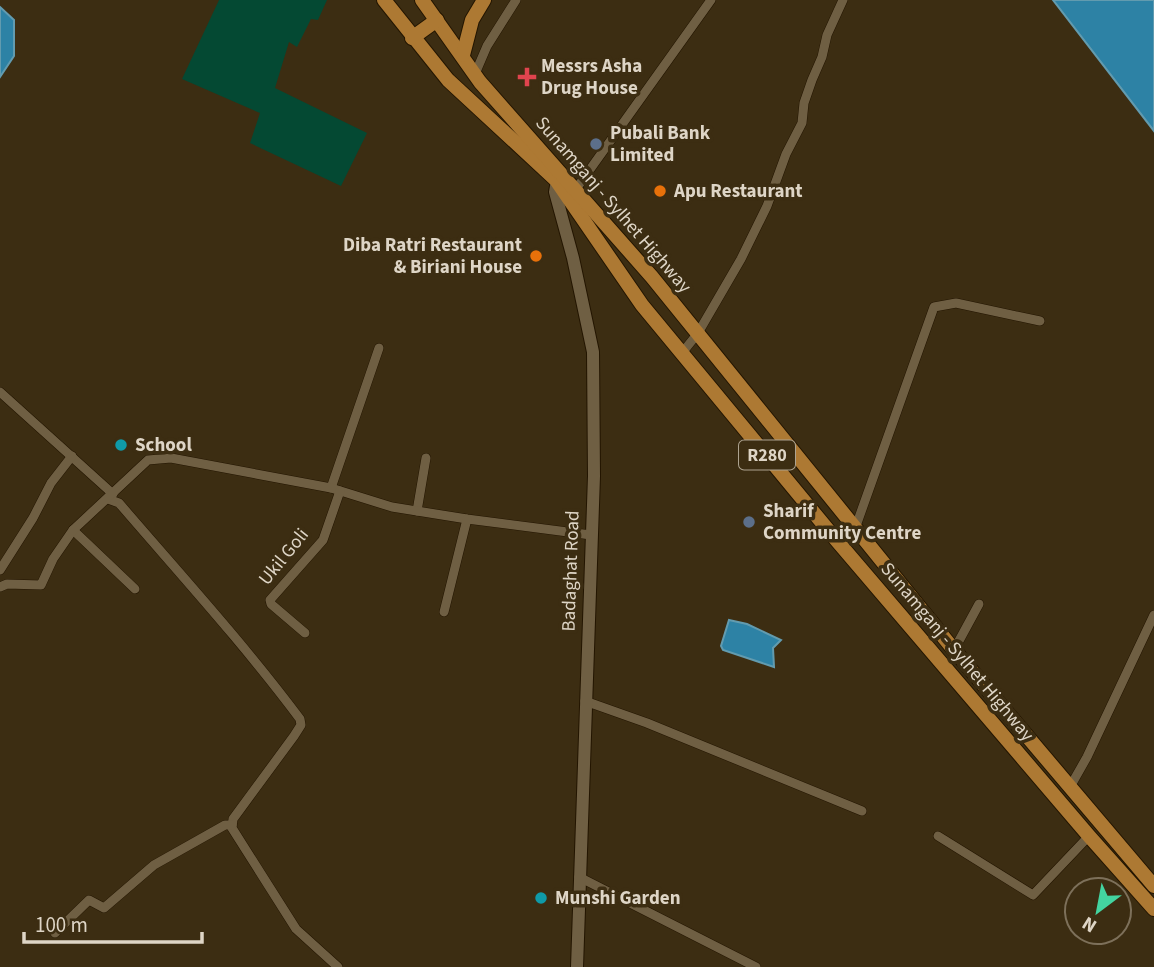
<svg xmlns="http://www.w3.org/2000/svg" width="1154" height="967" font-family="'Source Sans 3',sans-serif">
  <rect width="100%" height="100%" fill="#3c2d12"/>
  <path fill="#044933" d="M219 0H327L318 20 311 19 297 47 289 42 275 88 367 133 341 186 250 143 260 113 182 79Z"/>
  <g fill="#2d82a5" stroke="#629baf" stroke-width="2">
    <path d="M1053 0H1154V131Z"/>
    <path d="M0 7 14 20V56L0 77Z"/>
    <path d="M729 620 747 624 781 640 773 648 774 667 723 650 721 646Z"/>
  </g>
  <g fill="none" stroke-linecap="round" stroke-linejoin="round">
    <g stroke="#231500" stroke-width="10">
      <g id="minor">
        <path d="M475 74 487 46 516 0"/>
        <path d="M576 189 711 0"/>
        <path d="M682 353 698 333 741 259 767 206 786 154 802 123 804 103 812 80 822 57 827 35 843 0"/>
        <path d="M0 392 113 494"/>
        <path d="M331 488 379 348"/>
        <path d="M108 499 119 503C180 574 244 644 300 719L301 725 294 736 233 819 232 828 296 929 338 967"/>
        <path d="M417 511 426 458"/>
        <path d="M856 526 934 307 956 303 1040 321"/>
        <path d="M73 530 135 589"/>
        <path d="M0 570 33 518 51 483 72 456"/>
        <path d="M0 587 7 584 41 585 53 559 73 530 148 460 171 458 331 488 392 507 467 519 591 535"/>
        <path d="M444 612 467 519"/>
        <path d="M305 633 271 604 270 600 323 540 340 491"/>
        <path d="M954 650 979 604"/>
        <path d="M585 701 647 723 862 811"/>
        <path d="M1070 787 1087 757 1154 615"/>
        <path d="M938 836 1033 895 1089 836"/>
        <path d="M579 877 756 967"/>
        <path d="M55 933 89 900 104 908 154 865 225 825H232"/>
      </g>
    </g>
    <g stroke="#231500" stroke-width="14">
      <path id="secondary" d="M558 175 555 192 573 258 593 352 594 476 577 967"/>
    </g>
    <g stroke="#231500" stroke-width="16">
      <g id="primary">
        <path d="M384 0 448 80 556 180 642 305 838 542 1089 836 1154 909"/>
        <path d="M422 0 480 82 652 277 954 650 1154 886"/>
        <path d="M412 38 437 20"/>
        <path d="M463 55 472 20 484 0"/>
      </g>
    </g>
    <use href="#minor" stroke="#6f5f43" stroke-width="9"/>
    <use href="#secondary" stroke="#6f5f43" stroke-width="12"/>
    <use href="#primary" stroke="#ad7933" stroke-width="14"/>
  </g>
  <path fill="#e0444e" stroke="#3c2d12" stroke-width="2.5" d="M523.5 66.5h7v7h7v7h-7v7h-7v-7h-7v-7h7z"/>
  <g fill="#5c6f8a" stroke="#3c2d12" stroke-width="2.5">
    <circle cx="596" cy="144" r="7"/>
    <circle cx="749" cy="522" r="7"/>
  </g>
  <g fill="#e8710a" stroke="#3c2d12" stroke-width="2.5">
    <circle cx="660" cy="191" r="7"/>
    <circle cx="536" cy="256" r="7"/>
  </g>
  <g fill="#0f9aa8" stroke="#3c2d12" stroke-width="2.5">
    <circle cx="121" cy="445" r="7"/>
    <circle cx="541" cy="898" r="7"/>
  </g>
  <g text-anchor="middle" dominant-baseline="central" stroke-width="7" stroke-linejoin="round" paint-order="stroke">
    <rect fill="#3c2d12" stroke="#ada390" stroke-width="2" x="739" y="440.5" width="56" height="29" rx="5"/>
    <g font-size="18" font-weight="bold" fill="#ded5c6">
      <text x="767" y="455">R280</text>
    </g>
    <g font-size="19" font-weight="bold" fill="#ded5c6" stroke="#3c2d12" text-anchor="start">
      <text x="541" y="66">Messrs Asha<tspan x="541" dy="22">Drug House</tspan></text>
      <text x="610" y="133">Pubali Bank<tspan x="610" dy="22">Limited</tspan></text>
      <text x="674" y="191">Apu Restaurant</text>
      <text x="522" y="245" text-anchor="end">Diba Ratri Restaurant<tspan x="522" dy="22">&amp; Biriani House</tspan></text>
      <text x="135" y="445">School</text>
      <text x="763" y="511">Sharif<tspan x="763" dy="22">Community Centre</tspan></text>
      <text x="555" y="898">Munshi Garden</text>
    </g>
    <g font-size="19" fill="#ded5c6" stroke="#3c2d12">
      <text transform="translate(613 205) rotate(49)">Sunamganj - Sylhet Highway</text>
      <text transform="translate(284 557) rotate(-51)">Ukil Goli</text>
      <text transform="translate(571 571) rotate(-88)">Badaghat Road</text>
      <text transform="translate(957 652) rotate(50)">Sunamganj - Sylhet Highway</text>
    </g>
  </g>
  <g transform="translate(1098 911) rotate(212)"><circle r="33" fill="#3c2d12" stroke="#7d705a" stroke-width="2"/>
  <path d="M0-5L12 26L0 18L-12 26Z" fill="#43d4a0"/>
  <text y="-10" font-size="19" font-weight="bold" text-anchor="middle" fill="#ded5c6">N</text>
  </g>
  <path d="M24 932v10h178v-10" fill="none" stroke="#ded5c6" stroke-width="3.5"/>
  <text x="35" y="932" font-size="21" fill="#ded5c6" stroke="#3c2d12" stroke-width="5" paint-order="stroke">100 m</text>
</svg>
